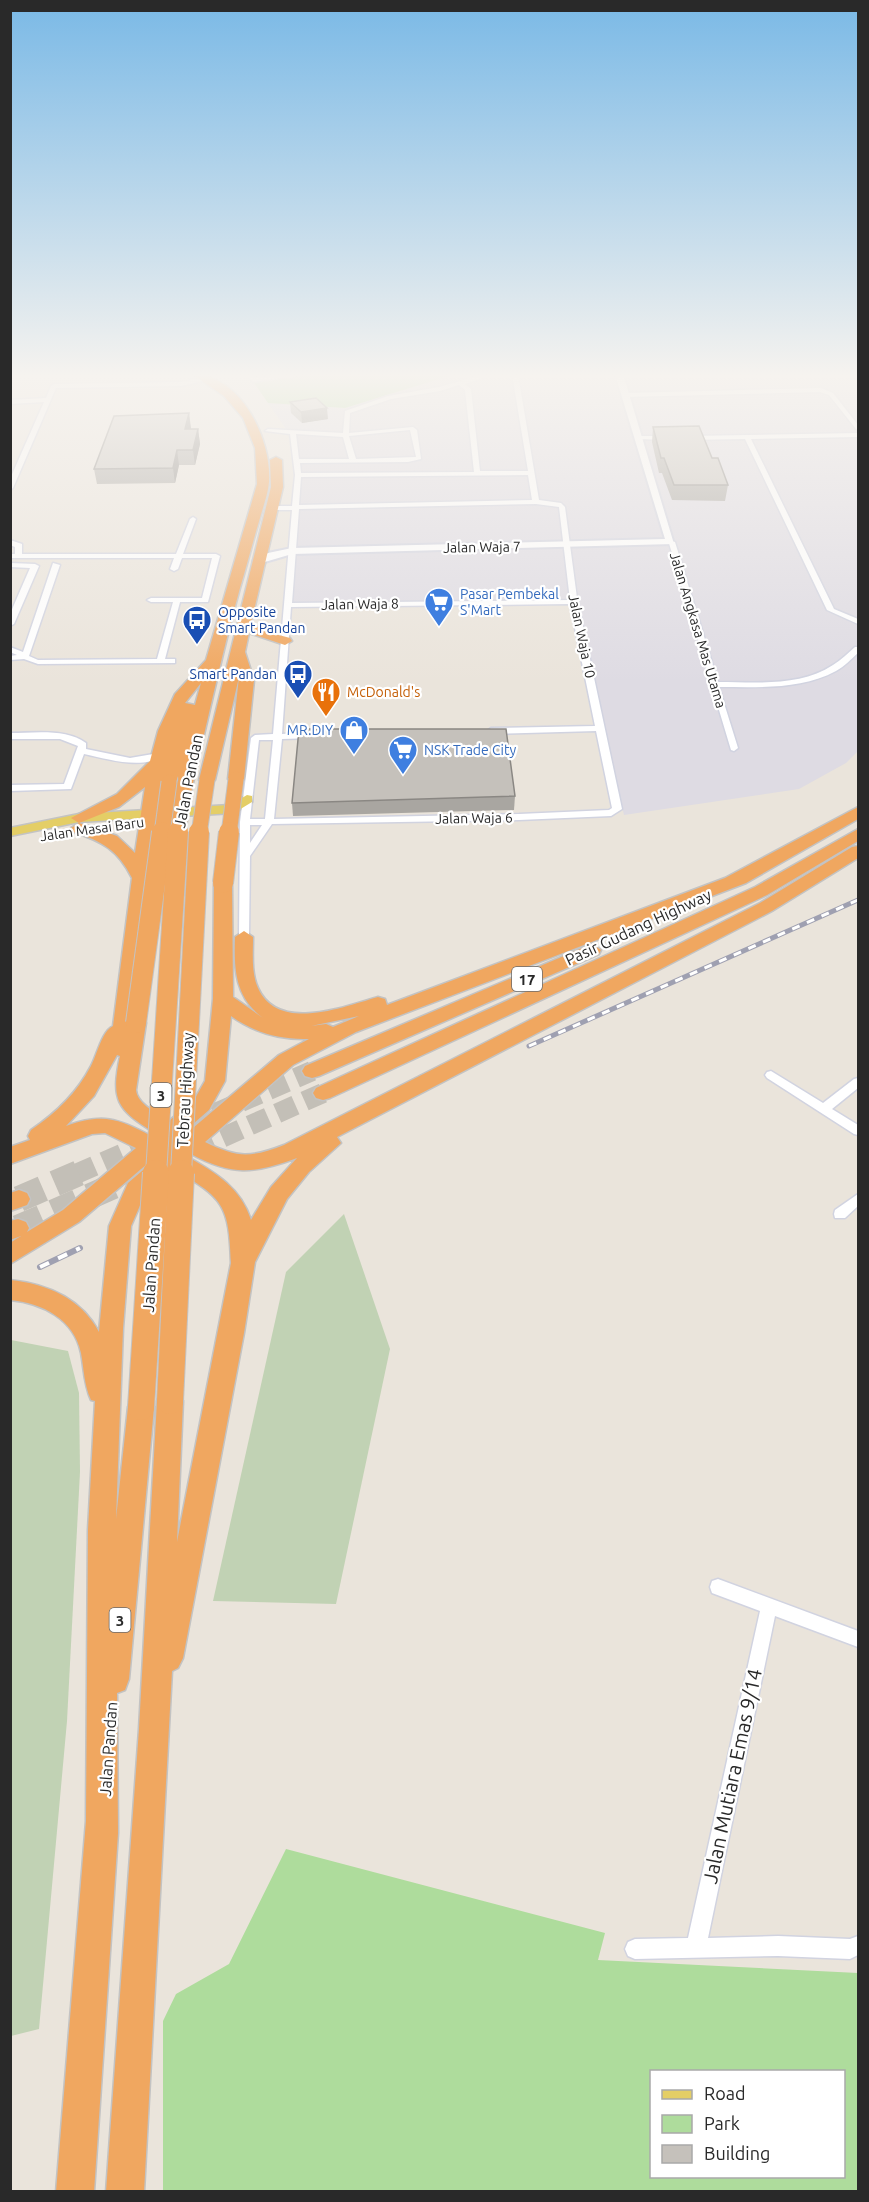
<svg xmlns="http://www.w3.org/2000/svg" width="869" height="2202" font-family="Ubuntu,sans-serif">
  <rect width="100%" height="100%" fill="#eae4db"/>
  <path fill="#dedbe3" d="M455 374H858V751L846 763 799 789 624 815 576 602 292 607 295 466 290 435 268 403 345 408Z"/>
  <g fill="#aedc9c" fill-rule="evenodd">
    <path d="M248 374H455L345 408 268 403Z"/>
    <path d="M286 1849 605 1933 598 1960 858 1973V2191H163V2021L176 1994 229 1964ZM652 2072H844V2176H652Z"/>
  </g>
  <g fill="#c1d2b4">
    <path d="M344 1214 390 1349 336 1604 213 1601 286 1272Z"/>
    <path d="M11 1340 68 1351 79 1393 80 1472 67 1721 39 2029 11 2036Z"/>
  </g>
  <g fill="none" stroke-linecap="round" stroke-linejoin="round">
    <g stroke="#c3bfb7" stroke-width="20" stroke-dasharray="20 10" stroke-linecap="butt">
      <path d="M76 1174 312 1071"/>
      <path d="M140 1174 323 1093"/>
    </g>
    <g stroke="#c3bfb7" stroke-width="26" stroke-dasharray="26 13" stroke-linecap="butt">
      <path d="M19 1199 79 1173"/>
      <path d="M18 1228 143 1173"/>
    </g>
    <g stroke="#d1d3e0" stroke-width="3">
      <g id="street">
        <path d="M243 374H250L254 378 305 374 253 382Z"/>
        <path d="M485 374H495L465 384 471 389 480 471H528L512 374H518L539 500 561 503 565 507 577 598 622 809 611 816 519 820 272 824 250 856 249 937 248 939H240L239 937 240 822 251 738 255 735 273 734 292 510H272L269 508 272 506H292L295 475 290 434 265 431 268 429 343 433 345 411 388 396 439 387ZM459 385 465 390 474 472 301 473 300 463 408 462 421 459 417 430 413 427 349 433 350 413 391 399 440 391ZM410 430 416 457 356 459 349 436ZM296 434 343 437 349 459H299ZM528 475 532 500 299 505 301 477ZM536 504 559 507 570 600 292 603 299 509ZM570 604 595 726 491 728 487 731 491 734 596 731 612 808 609 810 519 814 274 819 282 739 315 738 319 735 315 732 282 734 291 607ZM259 740H273L265 819H250ZM250 825H262L250 843Z"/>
        <path d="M206 377 208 380 181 386 56 388 13 488 10 490V479L44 402 10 404V400L46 398 51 386 54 384 181 382Z"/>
        <path d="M821 388 833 393 858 425V430L856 429 829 395 820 392 626 397 623 395 626 393Z"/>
        <path d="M858 433V437L751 439 834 609 858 619V624L827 610 745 439 689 440 686 438 689 436Z"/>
        <path d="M640 436H668L671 438 668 440 638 439Z"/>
        <path d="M193 517 196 519 183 554H216L220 556 208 602H180L165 659H175V663L38 664 24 659 10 660V656L17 655 10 652V647L23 652 53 563 60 565 29 656 38 660 157 659 173 602H151L147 600 151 598H202L212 558H182L178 569 174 571 170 569 174 558H10V554H15V547L10 545V540L22 544V554H176L190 519Z"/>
        <path d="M668 540 675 542 718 682C756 682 800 687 833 665 841 660 848 653 855 647H858V653C851 659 845 666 836 671 801 690 758 687 719 687L738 748 734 751 731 750Z"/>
        <path d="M10 563 35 564 39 566 14 624 10 626V614L30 568 10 567Z"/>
        <path d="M10 733C34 733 66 728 86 743V749L130 758 159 753 163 756C142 770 107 759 84 754L71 789 10 791V785L64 784 78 746 60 739H10Z"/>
        <path d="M771 1071 823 1103 854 1079 858 1078V1088L832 1109 858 1125V1135L854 1134 767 1078 765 1075 767 1072Z"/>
        <path d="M858 1194V1206L845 1218H835L834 1214 835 1210Z"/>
        <path d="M718 1579 858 1631V1647L775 1616 708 1938 778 1936 850 1939 858 1936V1955L850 1959 778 1956 635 1959 628 1956 625 1949 628 1942 635 1939 688 1938 760 1611 712 1593 710 1587 712 1581Z"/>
      </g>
    </g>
    <g stroke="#d1d3e0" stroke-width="4">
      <path id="secondary" d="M615 374H623L674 544 292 554 258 564 253 561 268 553 292 548 665 539Z"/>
    </g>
    <g stroke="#c3c3c3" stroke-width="3">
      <path id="primary" d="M247 795 252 796V802L234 813 79 822 10 836V828L79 814 230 805Z"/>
    </g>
    <g stroke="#c3c3c3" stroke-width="3">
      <g id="highway">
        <path d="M192 374C241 374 272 440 269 482 268 494 263 507 260 518 253 541 247 565 240 588 222 653 208 718 193 783L191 786H179L178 776 175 785 169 787 162 784 134 1017 143 1018 146 1023 136 1090C137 1104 158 1114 169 1121L194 1100 205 1081 213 999 214 883 217 879H229L232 883 233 997 263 1018C235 997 234 970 235 937L244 931 253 937C253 953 251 973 258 988 278 1033 343 1007 378 997L385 999 387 1005 725 878 858 807V819L746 883 356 1032 293 1065 205 1142C237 1158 251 1158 284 1145L760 903 852 847 858 846V858L772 911 337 1137 341 1143 309 1172 287 1199 255 1262 244 1333 183 1658 178 1668 172 1671 144 2192H106L139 1729 157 1401 161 1393 170 1390 179 1393 183 1401 177 1542 231 1263C229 1205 224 1198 173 1169L145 1194 131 1226 123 1328 116 1519 128 1407 132 1399 141 1396 150 1399 154 1407 129 1679 125 1690 117 1693 118 1833 94 2192H56L86 1821 88 1530 95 1401 91 1400C84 1385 84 1369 81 1353 74 1319 42 1303 10 1300V1280C47 1284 81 1298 99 1332L109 1226 128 1183 156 1159 154 1158 79 1222 10 1264V1243L21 1236 10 1240V1221L18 1219 26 1222 29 1228 27 1232 63 1210 136 1148 105 1133 92 1134 10 1164V1147L30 1140 28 1136 31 1130C56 1113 77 1093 91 1066 97 1055 102 1031 113 1026L132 878C118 850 102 841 73 832L71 828 79 823 71 818 117 794 150 761 158 731 175 694 206 660 257 484 255 448 243 418 224 396ZM201 683 195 705 185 703ZM145 787 135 853 117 836 79 823 119 807ZM231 1016C255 1033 280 1040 309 1039L279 1055 187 1133 185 1131 209 1110 225 1081ZM359 1016 333 1027 326 1024 311 1026ZM117 1055 120 1056C111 1100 116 1109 155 1133L151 1136C118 1118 102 1113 66 1126L94 1096ZM191 1154C232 1176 253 1174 297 1158L271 1187 251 1220C241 1188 216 1173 188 1157Z"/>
        <path d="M276 457 282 460 283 487 251 623 264 631 290 638 292 641 285 645 249 633 245 652 254 680 244 779 236 784 228 779 239 677 215 780 207 785 199 780 271 487 270 460Z"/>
        <path d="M858 829V841L767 895 330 1098 323 1100 316 1098 313 1093 316 1088 755 887Z"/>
        <path d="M592 944 601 950 599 954 319 1076 312 1078 305 1076 302 1071 305 1066Z"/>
        <path d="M19 1190 27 1193 30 1199 27 1205 10 1211V1193Z"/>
      </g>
    </g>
    <use href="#street" fill="#fff" fill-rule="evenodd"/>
    <use href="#secondary" fill="#fff" fill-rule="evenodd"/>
    <use href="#primary" fill="#e4ce66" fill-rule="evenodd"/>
    <use href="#highway" fill="#f0a760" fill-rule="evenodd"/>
    <g stroke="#9fa0b1" stroke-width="5">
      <path id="rail-far1" d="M529 1046 858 900"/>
    </g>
    <g stroke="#9fa0b1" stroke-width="6">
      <path id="rail" d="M40 1267 80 1248"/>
    </g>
    <use href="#rail-far1" stroke="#fff" stroke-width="3" stroke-dasharray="8" stroke-linecap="butt"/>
    <use href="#rail" stroke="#fff" stroke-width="4" stroke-dasharray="10" stroke-linecap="butt"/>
    <g stroke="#c3c3c3" stroke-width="17" stroke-linecap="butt">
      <g id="highway-bridge-far2">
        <path d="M162 834 169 782"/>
        <path d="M178 834 185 783"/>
        <path d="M199 834 207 780"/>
        <path d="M229 834 236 779"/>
      </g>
    </g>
    <g stroke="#c3c3c3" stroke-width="22" stroke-linecap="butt">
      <g id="highway-bridge-far1">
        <path d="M223 883 229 832"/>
        <path d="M136 1023 162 832"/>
        <path d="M156 1174 178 832"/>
        <path d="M181 1174 199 832"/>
      </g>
    </g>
    <g stroke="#c3c3c3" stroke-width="28" stroke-linecap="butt">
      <g id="highway-bridge">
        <path d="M170 1401 181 1173"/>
        <path d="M141 1407 156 1173"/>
      </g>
    </g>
    <use href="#highway-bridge-far2" stroke="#f0a760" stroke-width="15"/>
    <use href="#highway-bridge-far1" stroke="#f0a760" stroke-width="20"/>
    <use href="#highway-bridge" stroke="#f0a760" stroke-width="26"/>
  </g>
  <g fill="#a9a6a1">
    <path d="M290 402 328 419 302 423 291 413Z"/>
    <path d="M189 413 190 429H198L200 444 195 465H179L175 483 97 484 94 469Z"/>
    <path d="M653 427 712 458 728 485 725 501 672 500 662 473H659L652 442Z"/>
    <path d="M515 796 514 810 293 816 292 803Z"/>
  </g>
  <g fill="#8a8783">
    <path d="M327 408 328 419 302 423 301 412Z"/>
    <path d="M189 413 191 428 186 444 185 429Z"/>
    <path d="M198 429 200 444 195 465 193 450Z"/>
    <path d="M177 450 179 465 175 483 173 468Z"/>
  </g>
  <g fill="#c5c1bb" stroke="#8a8783" stroke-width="1.5">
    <path d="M316 398 327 408 301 412 290 402Z"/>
    <path d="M189 413 185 429H198L193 450H177L173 468 94 469 114 416Z"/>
    <path d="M699 426 712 458H718L728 485H674L664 458H661L653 427Z"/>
    <path d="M299 729H506L515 796 292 803Z"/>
  </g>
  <linearGradient id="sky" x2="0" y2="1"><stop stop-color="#7ab9e6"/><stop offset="0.55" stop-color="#f6f3ef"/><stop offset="1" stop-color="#f6f3ef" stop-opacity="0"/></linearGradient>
  <rect width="869" height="683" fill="url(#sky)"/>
  <defs>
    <g id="supermarket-pin" transform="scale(1.5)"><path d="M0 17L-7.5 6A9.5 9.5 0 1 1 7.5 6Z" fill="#3f7fe0" stroke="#fff"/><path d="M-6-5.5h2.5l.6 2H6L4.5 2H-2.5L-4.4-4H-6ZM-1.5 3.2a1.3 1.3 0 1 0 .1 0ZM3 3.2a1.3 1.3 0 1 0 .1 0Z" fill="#fff"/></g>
    <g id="bus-pin" transform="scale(1.5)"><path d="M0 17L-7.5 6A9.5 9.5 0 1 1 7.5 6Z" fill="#1a4fb4" stroke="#fff"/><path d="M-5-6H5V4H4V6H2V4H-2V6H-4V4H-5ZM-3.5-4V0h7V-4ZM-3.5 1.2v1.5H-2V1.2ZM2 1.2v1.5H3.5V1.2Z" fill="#fff"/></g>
    <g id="restaurant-pin" transform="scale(1.5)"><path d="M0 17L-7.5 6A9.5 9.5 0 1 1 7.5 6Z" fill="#e8710a" stroke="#fff"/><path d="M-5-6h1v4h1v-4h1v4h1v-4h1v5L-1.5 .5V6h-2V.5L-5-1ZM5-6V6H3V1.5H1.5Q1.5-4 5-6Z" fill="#fff"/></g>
    <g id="shop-pin" transform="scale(1.5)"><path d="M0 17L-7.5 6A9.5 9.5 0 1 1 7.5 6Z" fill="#3f7fe0" stroke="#fff"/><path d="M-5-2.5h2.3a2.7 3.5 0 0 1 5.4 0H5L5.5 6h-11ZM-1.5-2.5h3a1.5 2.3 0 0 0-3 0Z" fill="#fff"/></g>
  </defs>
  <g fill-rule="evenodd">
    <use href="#supermarket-pin" x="439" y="602"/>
    <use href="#bus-pin" x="197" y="620"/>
    <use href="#bus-pin" x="298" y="674"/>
    <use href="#restaurant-pin" x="326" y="692"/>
    <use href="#shop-pin" x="354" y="730"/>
    <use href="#supermarket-pin" x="403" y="750"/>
  </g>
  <g text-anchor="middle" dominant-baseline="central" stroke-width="4.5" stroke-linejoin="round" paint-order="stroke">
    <g font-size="14" fill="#292929" stroke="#fff">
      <text transform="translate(482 547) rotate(-1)">Jalan Waja 7</text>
      <text transform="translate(360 604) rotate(-1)">Jalan Waja 8</text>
      <text transform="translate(698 630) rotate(73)">Jalan Angkasa Mas Utama</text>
      <text transform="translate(582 636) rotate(78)">Jalan Waja 10</text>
      <text transform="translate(474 818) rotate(-1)">Jalan Waja 6</text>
      <text transform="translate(92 829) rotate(-8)">Jalan Masai Baru</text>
    </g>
    <g font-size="14" fill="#366cbe" stroke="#fff" text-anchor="start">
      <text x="460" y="594">Pasar Pembekal<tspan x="460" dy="16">S'Mart</tspan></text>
      <text x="333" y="730" text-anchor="end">MR.DIY</text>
      <text x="424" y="750">NSK Trade City</text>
    </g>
    <g font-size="14" fill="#164399" stroke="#fff" text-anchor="start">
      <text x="218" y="612">Opposite<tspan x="218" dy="16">Smart Pandan</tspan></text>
      <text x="277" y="674" text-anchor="end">Smart Pandan</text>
    </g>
    <g font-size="14" fill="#c56008" stroke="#fff" text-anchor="start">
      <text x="347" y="692">McDonald's</text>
    </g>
    <g fill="#fff" stroke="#696969" stroke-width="1.5">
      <rect x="512" y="967" width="30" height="24" rx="4.5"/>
      <rect x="150.5" y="1083" width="21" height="24" rx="4.5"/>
      <rect x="109.5" y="1608" width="21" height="24" rx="4.5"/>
    </g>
    <g font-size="15" font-weight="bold" fill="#292929">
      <text x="527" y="979">17</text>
      <text x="161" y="1095">3</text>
      <text x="120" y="1620">3</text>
    </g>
    <g font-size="16" fill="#292929" stroke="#fff">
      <text transform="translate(188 781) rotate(-79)">Jalan Pandan</text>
      <text transform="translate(638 927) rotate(-25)">Pasir Gudang Highway</text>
      <text transform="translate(185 1090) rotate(-87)">Tebrau Highway</text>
      <text transform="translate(151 1265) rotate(-86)">Jalan Pandan</text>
      <text transform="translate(108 1749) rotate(-86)">Jalan Pandan</text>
    </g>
    <g font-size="20" fill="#292929" stroke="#fff">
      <text transform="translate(732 1776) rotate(-78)">Jalan Mutiara Emas 9/14</text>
    </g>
  </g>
  <rect width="869" height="2202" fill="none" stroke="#292929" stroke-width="24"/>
  <rect x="650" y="2070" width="195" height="108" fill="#ffffff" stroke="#a9a9a9" stroke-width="1.5"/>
  <rect x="662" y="2090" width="30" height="9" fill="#e4ce66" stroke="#a9a9a9" stroke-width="1.5"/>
  <text x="704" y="2100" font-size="18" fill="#292929">Road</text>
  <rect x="662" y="2115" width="30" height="18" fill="#aedc9c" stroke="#a9a9a9" stroke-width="1.5"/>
  <text x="704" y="2130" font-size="18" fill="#292929">Park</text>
  <rect x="662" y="2145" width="30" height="18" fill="#c5c1bb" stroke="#a9a9a9" stroke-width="1.5"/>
  <text x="704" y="2160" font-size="18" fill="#292929">Building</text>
</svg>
